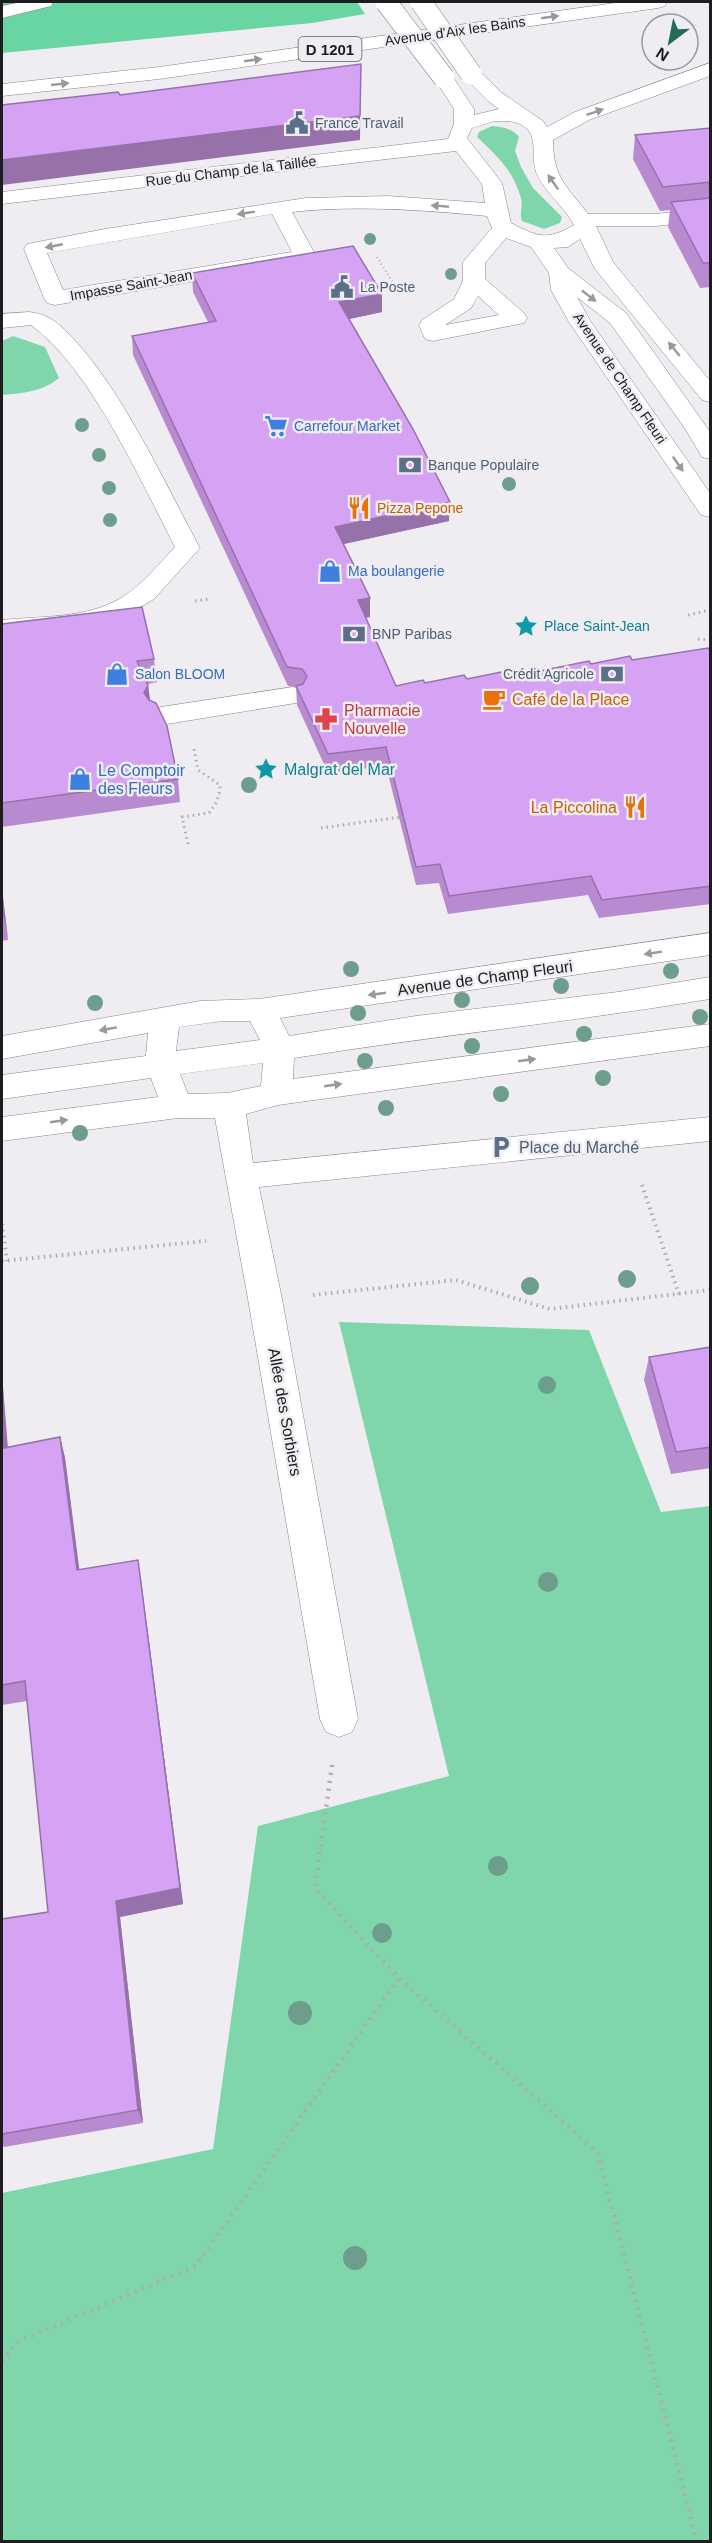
<svg xmlns="http://www.w3.org/2000/svg" width="712" height="2543" font-family="Arial,sans-serif">
  <rect width="100%" height="100%" fill="#efedf1"/>
  <g fill="#80d6ab">
    <path d="M492 126C502 127 512 128 519 137L515 151 521 167 533 188 562 217 560 223 544 229 522 221C519 213 523 206 521 198 513 170 497 156 477 137L479 132Z"/>
    <path d="M13 336 45 347 59 378C42 392 23 393 2 395V341Z"/>
    <path d="M339 1322 589 1330 661 1512 710 1506V2541H2V2193L213 2149 258 1826 449 1776Z"/>
  </g>
  <path fill="#69d5a2" d="M2 2H357L365 14 312 23 2 53Z"/>
  <g fill="none" stroke-linecap="round" stroke-linejoin="round">
    <g stroke="#868487" stroke-width="1">
      <g id="minor">
        <path d="M710 63V76L589 120 553 140C553 178 567 186 588 214H656L710 208V220L656 226H596L613 262 710 381V402L702 400 595 269 580 239 568 247 554 248 568 268 626 313 710 432V459L702 457 684 427 610 323 577 297 591 322 710 493V517L701 515 569 322 551 290 549 273 531 247 506 238 485 263V279L524 313 527 318 524 323 433 341 425 339 419 325 422 320 454 299 463 281V262L492 228 487 216C422 210 357 205 292 212L316 256 313 261 55 305 47 303 44 298 24 249 27 244 105 229 306 198 388 196 485 203 482 184 456 151 2 204V192L448 139 454 124V109L434 78 437 74H451L474 109V115L499 109 488 101 461 74 464 70H478L502 93 543 121 547 127 575 112ZM495 121C506 121 517 120 526 128 538 138 531 158 536 172 544 192 564 206 574 225 546 241 538 237 511 223L502 183 467 138 472 128ZM272 214 292 252 63 290 47 253ZM478 296 499 315 445 325 471 308Z"/>
        <path d="M29 312C43 313 55 320 65 330 120 384 163 480 200 548L154 599 123 617 83 628 2 636V620C40 616 86 619 121 598 142 585 158 565 175 547 140 480 91 369 31 325L2 328V314Z"/>
        <path d="M293 687 302 690 306 696 302 702 161 725 152 722 148 716 152 710 161 707Z"/>
        <path d="M710 933V955L280 1018 289 1036 416 1016 618 992 710 977V999C572 1022 432 1036 294 1058L293 1079 710 1024V1046L278 1105 246 1114 253 1163 710 1117V1141L259 1187 282 1299 358 1719 352 1732 339 1737 326 1732 320 1719 248 1299 215 1118H178L2 1141V1117L158 1097 151 1078 2 1099V1075L146 1056 148 1033 2 1059V1036L200 1001 259 999ZM223 1021H250L260 1040 176 1051 179 1027ZM263 1063 261 1086 227 1093 188 1094 180 1074Z"/>
      </g>
    </g>
    <g stroke="#868487" stroke-width="1">
      <g id="major">
        <path d="M22 2H53L51 6 2 18V6Z"/>
        <path d="M622 2H667L665 6 658 8 159 79 2 96V84L159 67Z"/>
      </g>
    </g>
    <path stroke="#adabaf" stroke-width="2" stroke-dasharray="1 3" stroke-linecap="butt" d="M377 257 400 294"/>
    <g stroke="#adabaf" stroke-width="3" stroke-dasharray="1.5 4" stroke-linecap="butt">
      <path d="M195 601 209 599"/>
      <path d="M688 615 710 610"/>
      <path d="M698 639 710 640"/>
      <path d="M321 828 401 817"/>
      <path d="M188 844 182 817 209 813C216 804 220 796 220 785L198 770 194 749"/>
    </g>
    <g stroke="#adabaf" stroke-width="4" stroke-dasharray="1.5 4.5" stroke-linecap="butt">
      <path d="M642 1185 679 1294"/>
      <path d="M2 1224 7 1261"/>
      <path d="M2 1261 206 1241"/>
      <path d="M313 1295 456 1280 550 1309 710 1290"/>
    </g>
    <g stroke="#adabaf" stroke-width="4.5" stroke-dasharray="2 6" stroke-linecap="butt">
      <path d="M332 1765 315 1888 399 1978 598 2153 697 2542"/>
      <path d="M2 2361 17 2342 196 2266 399 1978"/>
    </g>
    <use href="#minor" fill="#fff" fill-rule="evenodd"/>
    <use href="#major" fill="#fff" fill-rule="evenodd"/>
    <g stroke="#868487" stroke-width="22" stroke-linecap="butt">
      <g id="minor-bridge">
        <path d="M386 2 444 78"/>
        <path d="M421 2 471 74"/>
      </g>
    </g>
    <use href="#minor-bridge" stroke="#fff" stroke-width="21"/>
  </g>
  <g fill="#6c9d8d">
    <circle cx="370" cy="239" r="6"/>
    <circle cx="451" cy="274" r="6"/>
    <circle cx="82" cy="425" r="7"/>
    <circle cx="99" cy="455" r="7"/>
    <circle cx="509" cy="484" r="7"/>
    <circle cx="109" cy="488" r="7"/>
    <circle cx="110" cy="520" r="7"/>
    <circle cx="249" cy="785" r="8"/>
    <circle cx="351" cy="969" r="8"/>
    <circle cx="671" cy="971" r="8"/>
    <circle cx="561" cy="986" r="8"/>
    <circle cx="462" cy="1000" r="8"/>
    <circle cx="95" cy="1003" r="8"/>
    <circle cx="358" cy="1013" r="8"/>
    <circle cx="700" cy="1017" r="8"/>
    <circle cx="584" cy="1034" r="8"/>
    <circle cx="472" cy="1046" r="8"/>
    <circle cx="365" cy="1061" r="8"/>
    <circle cx="603" cy="1078" r="8"/>
    <circle cx="501" cy="1094" r="8"/>
    <circle cx="386" cy="1108" r="8"/>
    <circle cx="80" cy="1133" r="8"/>
    <circle cx="627" cy="1279" r="9"/>
    <circle cx="530" cy="1286" r="9"/>
    <circle cx="547" cy="1385" r="9"/>
    <circle cx="548" cy="1582" r="10"/>
    <circle cx="498" cy="1866" r="10"/>
    <circle cx="382" cy="1933" r="10"/>
    <circle cx="300" cy="2013" r="12"/>
    <circle cx="355" cy="2258" r="12"/>
  </g>
  <g fill="#b88bd1">
    <path d="M711 128V287L700 288 668 227 670 210 660 211 633 159 635 135Z"/>
    <path d="M192 273 382 312 349 319 449 521 343 544 370 617 365 618 396 686 467 679 510 677 591 664 711 652V904L599 918 588 895 448 914 439 883 416 885 386 766 328 773 297 705 296 687 288 686 133 355 132 336 208 322 193 292Z"/>
    <path d="M2 624 154 659 157 682 148 684 150 701 178 779 180 802 2 827Z"/>
    <path d="M2 889 8 940 2 941Z"/>
    <path d="M711 1347V1468L671 1474 644 1380 649 1357Z"/>
    <path d="M2 1375 8 1447 60 1437 65 1458 79 1570 141 1580 183 1904 120 1917 143 2123 4 2147 2 2144V1919L48 1912 27 1701 2 1705Z"/>
  </g>
  <g fill="#9671aa">
    <path d="M361 64 360 140 2 185V160Z"/>
    <path d="M382 294V312L340 321 339 302Z"/>
    <path d="M450 502 449 521 335 546V527Z"/>
    <path d="M370 598V617L358 619V600Z"/>
    <path d="M148 685 151 708 144 693Z"/>
    <path d="M2 889 8 940 4 917 2 900Z"/>
    <path d="M2 1375 9 1469 4 1448 2 1423Z"/>
    <path d="M60 1437 65 1458 82 1590 77 1570Z"/>
    <path d="M138 1560 141 1580 183 1904 120 1917 143 2123 138 2110 116 1901Z"/>
  </g>
  <g fill="#d6a2f3" stroke="#9671aa" stroke-width="1.5">
    <path d="M361 64 360 116 2 160V105L118 92 120 95Z"/>
    <path d="M711 128V182L663 187 635 135Z"/>
    <path d="M711 198V263H703L671 202Z"/>
    <path d="M353 246 382 294 339 302 413 429 450 502 335 527 370 598 358 600 396 686 423 680 425 683 464 675 467 679 506 671 510 677 589 661 591 664 630 656 632 660 708 648 711 652V886L602 900 591 876 449 896 440 864 416 867 386 747 328 754 296 686 303 684 307 676 302 669 287 667 132 336 216 321 192 273Z"/>
    <path d="M142 607 154 659 137 661 148 685 144 693 149 700 156 703 167 726 178 779 2 803V624Z"/>
    <path d="M2 900 4 917 2 918Z"/>
    <path d="M711 1347V1447L676 1452 649 1357Z"/>
    <path d="M2 1423 4 1448 60 1437 77 1570 138 1560 180 1888 116 1901 138 2110 2 2134V1919L48 1912 25 1681 2 1685Z"/>
  </g>
  <defs><path id="oneway-solid" d="M-6-.8H1V-3.2L6.5 0L1 3.2V.8H-6Z" transform="scale(1.5)"/></defs>
  <g fill="#99999a">
    <use href="#oneway-solid" transform="translate(550 17) rotate(-8)"/>
    <use href="#oneway-solid" transform="translate(253 60) rotate(-8)"/>
    <use href="#oneway-solid" transform="translate(60 84) rotate(-6)"/>
    <use href="#oneway-solid" transform="translate(595 112) rotate(-19)"/>
    <use href="#oneway-solid" transform="translate(553 182) rotate(-125)"/>
    <use href="#oneway-solid" transform="translate(440 206) rotate(-175)"/>
    <use href="#oneway-solid" transform="translate(246 213) rotate(171)"/>
    <use href="#oneway-solid" transform="translate(54 246) rotate(169)"/>
    <use href="#oneway-solid" transform="translate(589 296) rotate(38)"/>
    <use href="#oneway-solid" transform="translate(674 349) rotate(-129)"/>
    <use href="#oneway-solid" transform="translate(678 464) rotate(55)"/>
    <use href="#oneway-solid" transform="translate(653 953) rotate(171)"/>
    <use href="#oneway-solid" transform="translate(377 994) rotate(172)"/>
    <use href="#oneway-solid" transform="translate(108 1029) rotate(170)"/>
    <use href="#oneway-solid" transform="translate(527 1060) rotate(-8)"/>
    <use href="#oneway-solid" transform="translate(333 1085) rotate(-8)"/>
    <use href="#oneway-solid" transform="translate(59 1121) rotate(-8)"/>
  </g>
  <defs>
    <g id="civic-bare" transform="scale(1.8)"><path d="M-.6-6.5H3V-4.5H.6V-3L4-1V1h2V6H-6V1h2V-1L-.6-3ZM-1.2 2.5V6h2.4V2.5Z" fill="#5c6f8a" stroke="#efedf1" stroke-width="2.5" paint-order="stroke"/></g>
    <g id="supermarket-bare" transform="scale(1.8)"><path d="M-6-5.5h2.5l.6 2H6L4.5 2H-2.5L-4.4-4H-6ZM-1.5 3.2a1.3 1.3 0 1 0 .1 0ZM3 3.2a1.3 1.3 0 1 0 .1 0Z" fill="#3f7fe0" stroke="#efedf1" stroke-width="2.5" paint-order="stroke"/></g>
    <g id="bank-bare" transform="scale(1.8)"><path d="M-6-4H6V4H-6ZM0-2.3a2.3 2.3 0 1 0 0 4.6a2.3 2.3 0 1 0 0-4.6Z" fill="#5c6f8a" stroke="#efedf1" stroke-width="2.5" paint-order="stroke"/></g>
    <g id="restaurant-bare" transform="scale(1.8)"><path d="M-5-6h1v4h1v-4h1v4h1v-4h1v5L-1.5 .5V6h-2V.5L-5-1ZM5-6V6H3V1.5H1.5Q1.5-4 5-6Z" fill="#e8710a" stroke="#efedf1" stroke-width="2.5" paint-order="stroke"/></g>
    <g id="shop-bare" transform="scale(1.8)"><path d="M-5-2.5h2.3a2.7 3.5 0 0 1 5.4 0H5L5.5 6h-11ZM-1.5-2.5h3a1.5 2.3 0 0 0-3 0Z" fill="#3f7fe0" stroke="#efedf1" stroke-width="2.5" paint-order="stroke"/></g>
    <g id="sight-bare" transform="scale(1.8)"><path d="M0-6L1.8-2.2L6-1.7L2.9 1.2L3.7 5.4L0 3.3L-3.7 5.4L-2.9 1.2L-6-1.7L-1.8-2.2Z" fill="#0f9aa8" stroke="#efedf1" stroke-width="2.5" paint-order="stroke"/></g>
    <g id="cafe-bare" transform="scale(1.8)"><path d="M-5.5-4.5H6V0H3Q3 3.5 0 3.5H-2.5Q-5.5 3.5-5.5 0ZM3-3.2v2h1.7v-2ZM-6 4.5H4V6H-6Z" fill="#e8710a" stroke="#efedf1" stroke-width="2.5" paint-order="stroke"/></g>
    <g id="pharmacy-bare" transform="scale(1.8)"><path d="M-2-6h4v4h4v4h-4v4h-4v-4h-4v-4h4Z" fill="#e0444e" stroke="#efedf1" stroke-width="2.5" paint-order="stroke"/></g>
    <g id="parking-bare" transform="scale(1.8)"><path d="M-3.5-5.5H1a3.5 3.5 0 0 1 0 7H-1V5.5H-3.5ZM-1-3.4V-.6H.8a1.4 1.4 0 0 0 0-2.8Z" fill="#5c6f8a" stroke="#efedf1" stroke-width="2.5" paint-order="stroke"/></g>
  </defs>
  <g fill-rule="evenodd">
    <use href="#civic-bare" x="297" y="123"/>
    <use href="#civic-bare" x="342" y="287"/>
    <use href="#supermarket-bare" x="276" y="426"/>
    <use href="#bank-bare" x="410" y="465"/>
    <use href="#restaurant-bare" x="359" y="508"/>
    <use href="#shop-bare" x="330" y="571"/>
    <use href="#sight-bare" x="526" y="626"/>
    <use href="#bank-bare" x="354" y="634"/>
    <use href="#shop-bare" x="117" y="674"/>
    <use href="#bank-bare" x="612" y="674"/>
    <use href="#cafe-bare" x="494" y="699"/>
    <use href="#pharmacy-bare" x="326" y="719"/>
    <use href="#sight-bare" x="266" y="769"/>
    <use href="#shop-bare" x="80" y="779"/>
    <use href="#restaurant-bare" x="635" y="807"/>
    <use href="#parking-bare" x="501" y="1147"/>
  </g>
  <g text-anchor="middle" dominant-baseline="central" stroke-width="5" stroke-linejoin="round" paint-order="stroke">
    <g font-size="14" fill="#1d1c1e" stroke="#efedf1">
      <text transform="translate(455 31) rotate(-8)">Avenue d'Aix les Bains</text>
      <text transform="translate(231 171) rotate(-7)">Rue du Champ de la Taillée</text>
      <text transform="translate(131 285) rotate(-10)">Impasse Saint-Jean</text>
      <text transform="translate(620 378) rotate(56)">Avenue de Champ Fleuri</text>
    </g>
    <g font-size="14" fill="#4e5e75" stroke="#efedf1" text-anchor="start">
      <text x="315" y="123">France Travail</text>
      <text x="360" y="287">La Poste</text>
      <text x="428" y="465">Banque Populaire</text>
      <text x="372" y="634">BNP Paribas</text>
      <text x="594" y="674" text-anchor="end">Crédit Agricole</text>
    </g>
    <g font-size="14" fill="#366cbe" stroke="#efedf1" text-anchor="start">
      <text x="294" y="426">Carrefour Market</text>
      <text x="348" y="571">Ma boulangerie</text>
      <text x="135" y="674">Salon BLOOM</text>
    </g>
    <g font-size="14" fill="#c56008" stroke="#efedf1" text-anchor="start">
      <text x="377" y="508">Pizza Pepone</text>
    </g>
    <g font-size="14" fill="#0d838f" stroke="#efedf1" text-anchor="start">
      <text x="544" y="626">Place Saint-Jean</text>
    </g>
    <rect fill="#efedf1" stroke="#5c5b5d" stroke-width="1.5" x="298.5" y="37" width="63" height="24" rx="4.5"/>
    <g font-size="15" font-weight="bold" fill="#1d1c1e">
      <text x="330" y="49">D 1201</text>
    </g>
    <g font-size="16" fill="#c56008" stroke="#efedf1" text-anchor="start">
      <text x="512" y="699">Café de la Place</text>
      <text x="617" y="807" text-anchor="end">La Piccolina</text>
    </g>
    <g font-size="16" fill="#be3a42" stroke="#efedf1" text-anchor="start">
      <text x="344" y="710">Pharmacie<tspan x="344" dy="18">Nouvelle</tspan></text>
    </g>
    <g font-size="16" fill="#0d838f" stroke="#efedf1" text-anchor="start">
      <text x="284" y="769">Malgrat del Mar</text>
    </g>
    <g font-size="16" fill="#366cbe" stroke="#efedf1" text-anchor="start">
      <text x="98" y="770">Le Comptoir<tspan x="98" dy="18">des Fleurs</tspan></text>
    </g>
    <g font-size="16" fill="#1d1c1e" stroke="#efedf1">
      <text transform="translate(485 978) rotate(-8)">Avenue de Champ Fleuri</text>
      <text transform="translate(285 1412) rotate(80)">Allée des Sorbiers</text>
    </g>
    <g font-size="16" fill="#4e5e75" stroke="#efedf1" text-anchor="start">
      <text x="519" y="1147">Place du Marché</text>
    </g>
  </g>
  <rect width="712" height="2543" fill="none" stroke="#1d1c1e" stroke-width="6"/>
  <g transform="translate(670 42) rotate(212)"><circle r="28" fill="#efedf1" stroke="#9b999d" stroke-width="1.5"/>
  <path d="M0-4.5L10 22L0 15L-10 22Z" fill="#246a5e"/>
  <text y="-9" font-size="16" font-weight="bold" text-anchor="middle" fill="#1d1c1e">N</text>
  </g>
</svg>
